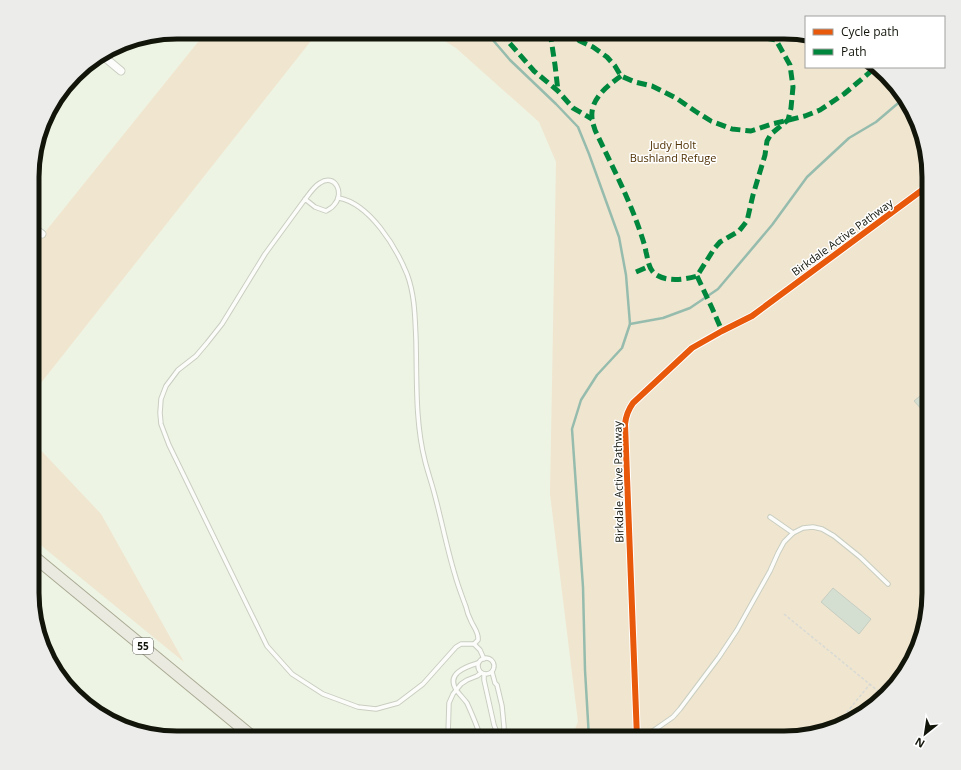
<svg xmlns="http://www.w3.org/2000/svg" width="961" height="770" font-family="'Open Sans',sans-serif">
  <rect width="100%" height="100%" fill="#eef4e3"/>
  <g fill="#f0e5cf">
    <path d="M206 32H318L33 393V247Z"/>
    <path d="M430 32H793L806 35V67H878L880 68 914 113 929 177V602L918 648 893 689 839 727 784 738H571L578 722 550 494 556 162 539 122 456 48Z"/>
    <path d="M33 442 101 514 184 662 32 538Z"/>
  </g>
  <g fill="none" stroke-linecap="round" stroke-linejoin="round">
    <g stroke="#96bcae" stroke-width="2.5">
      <path d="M486 32 510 60 556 104 578 127 589 154 619 237 626 275 630 324 622 348 597 375 581 400 572 429 583 587 585 670 589 738"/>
      <path d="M630 324 663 318 690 308 718 289 772 225 807 177 849 138 876 122 903 99"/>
    </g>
  </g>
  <g fill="#d4ded1" stroke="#c6cec2">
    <path d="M920 396 929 406V407L924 412 914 401Z"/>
    <path d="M833 588 871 619 859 634 821 602Z"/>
  </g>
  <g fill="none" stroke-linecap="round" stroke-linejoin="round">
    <g stroke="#c9cec1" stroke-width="5.5">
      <g id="service">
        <path d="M339 198C370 204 396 247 407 274 415 295 415 318 416 340 417 380 415 422 425 461 428 473 432 484 435 496 442 522 447 549 455 575 458 586 462 596 466 607 467 612 469 617 471 621 474 628 479 633 478 640L474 644"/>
        <path d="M305 199 315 207 326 211C329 209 332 208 334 205 345 193 335 173 320 183 313 187 308 196 303 202L265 254 222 324 207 343 196 356 178 370 166 386 161 399 160 413 161 424 169 445 267 646 292 674 323 694 358 707 376 709 398 703 423 684 456 647 461 644H474L480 650 484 659"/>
        <path d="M770 517 793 533"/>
        <circle cx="486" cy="666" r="8"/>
        <path d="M478 663C465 667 445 674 457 691 460 695 464 699 467 703 472 714 477 726 481 738"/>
        <path d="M492 672 495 683 497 685 502 706 504 727 503 738"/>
        <path d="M484 674V680L494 725 499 738"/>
        <path d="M459 738 448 736 449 703 453 694 461 684 467 680 477 676 481 673"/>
        <path d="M639 738 650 733 673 717 680 709 719 657 737 630 770 571 778 553 784 542 793 533 803 528 813 527 822 529 834 536 860 557 888 584"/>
      </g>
    </g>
    <g stroke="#c9cec1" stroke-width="9">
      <g id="minor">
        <path d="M103 56 121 71"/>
        <path d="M33 227 42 234"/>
      </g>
    </g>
    <g stroke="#aaaa94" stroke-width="13">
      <path id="primary" d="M32 555 254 738"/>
    </g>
    <g stroke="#d8dad5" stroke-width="1.5" stroke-dasharray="3 2" stroke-linecap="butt">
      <path d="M784 614 883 695"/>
      <path d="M834 728 870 684"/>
    </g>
    <use href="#service" stroke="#fcfdfb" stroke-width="3.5"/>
    <use href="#minor" stroke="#fcfdfb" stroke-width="7"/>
    <use href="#primary" stroke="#ebeae0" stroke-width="11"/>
    <g stroke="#00873e" stroke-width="5" stroke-dasharray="10 5" stroke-linecap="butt">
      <path d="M500 32 534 71 558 91 573 108 592 119"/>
      <path d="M550 32 555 65 558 91"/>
      <path d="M565 32 580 41 593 47 607 57 615 66 621 76 635 82 652 86 676 98 695 111 711 121 732 129 751 131 772 124 805 116 820 110 844 94 876 67"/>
      <path d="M580 41 594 35 603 32"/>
      <path d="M621 76C607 86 590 99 592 118 592 122 594 126 595 130 611 164 629 198 641 234 643 240 645 246 646 252 648 259 648 268 655 274 666 282 684 280 697 276L714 249 720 242 739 231 747 221 753 195 765 155 767 141 771 134 788 120 791 108 793 87 790 65 776 40 747 35 744 32"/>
      <path d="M636 272 650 266"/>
      <path d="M697 276 712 308 722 331"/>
    </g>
    <g stroke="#fff" stroke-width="8">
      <path id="cycleway" d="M637 738 625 424C626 415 628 410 633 403L692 348 722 331 752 316 929 185"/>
    </g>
    <use href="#cycleway" stroke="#e8590c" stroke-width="6"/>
  </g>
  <g text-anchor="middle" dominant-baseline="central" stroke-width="3" stroke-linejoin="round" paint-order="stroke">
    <rect fill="#fff" stroke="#585b54" stroke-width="1" x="133" y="638" width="20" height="16" rx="3"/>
    <g font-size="10" font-weight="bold" fill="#11150a">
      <text x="143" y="646">55</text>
    </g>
    <g font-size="11" fill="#503103" stroke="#fff">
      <text x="673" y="144">Judy Holt<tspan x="673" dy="13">Bushland Refuge</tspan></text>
    </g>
    <g font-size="11" fill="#11150a" stroke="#fff">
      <text transform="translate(842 237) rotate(-36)">Birkdale Active Pathway</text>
      <text transform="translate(618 482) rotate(-91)">Birkdale Active Pathway</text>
    </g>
  </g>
  <path d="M0 0H961V770H0ZM177 39H784A138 138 0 0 1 922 177V593A138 138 0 0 1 784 731H177A138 138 0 0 1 39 593V177A138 138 0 0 1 177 39Z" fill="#ececeb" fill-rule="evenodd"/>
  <path fill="none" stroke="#11150a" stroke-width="5" d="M177 39H784A138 138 0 0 1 922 177V593A138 138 0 0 1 784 731H177A138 138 0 0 1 39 593V177A138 138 0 0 1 177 39Z"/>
  <rect x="805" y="16" width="140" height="52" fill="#ffffff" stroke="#a0a19d"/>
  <rect x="813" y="29" width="20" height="6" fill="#e8590c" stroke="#a0a19d"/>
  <text x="841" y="36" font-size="12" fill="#11150a">Cycle path</text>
  <rect x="813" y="49" width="20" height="6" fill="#00873e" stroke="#a0a19d"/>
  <text x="841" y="56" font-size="12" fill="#11150a">Path</text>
  <g transform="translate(925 734) rotate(210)" stroke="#ffffff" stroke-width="3" paint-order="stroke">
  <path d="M0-3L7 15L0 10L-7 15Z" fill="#11150a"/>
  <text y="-6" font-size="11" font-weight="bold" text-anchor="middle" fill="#11150a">N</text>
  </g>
</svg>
